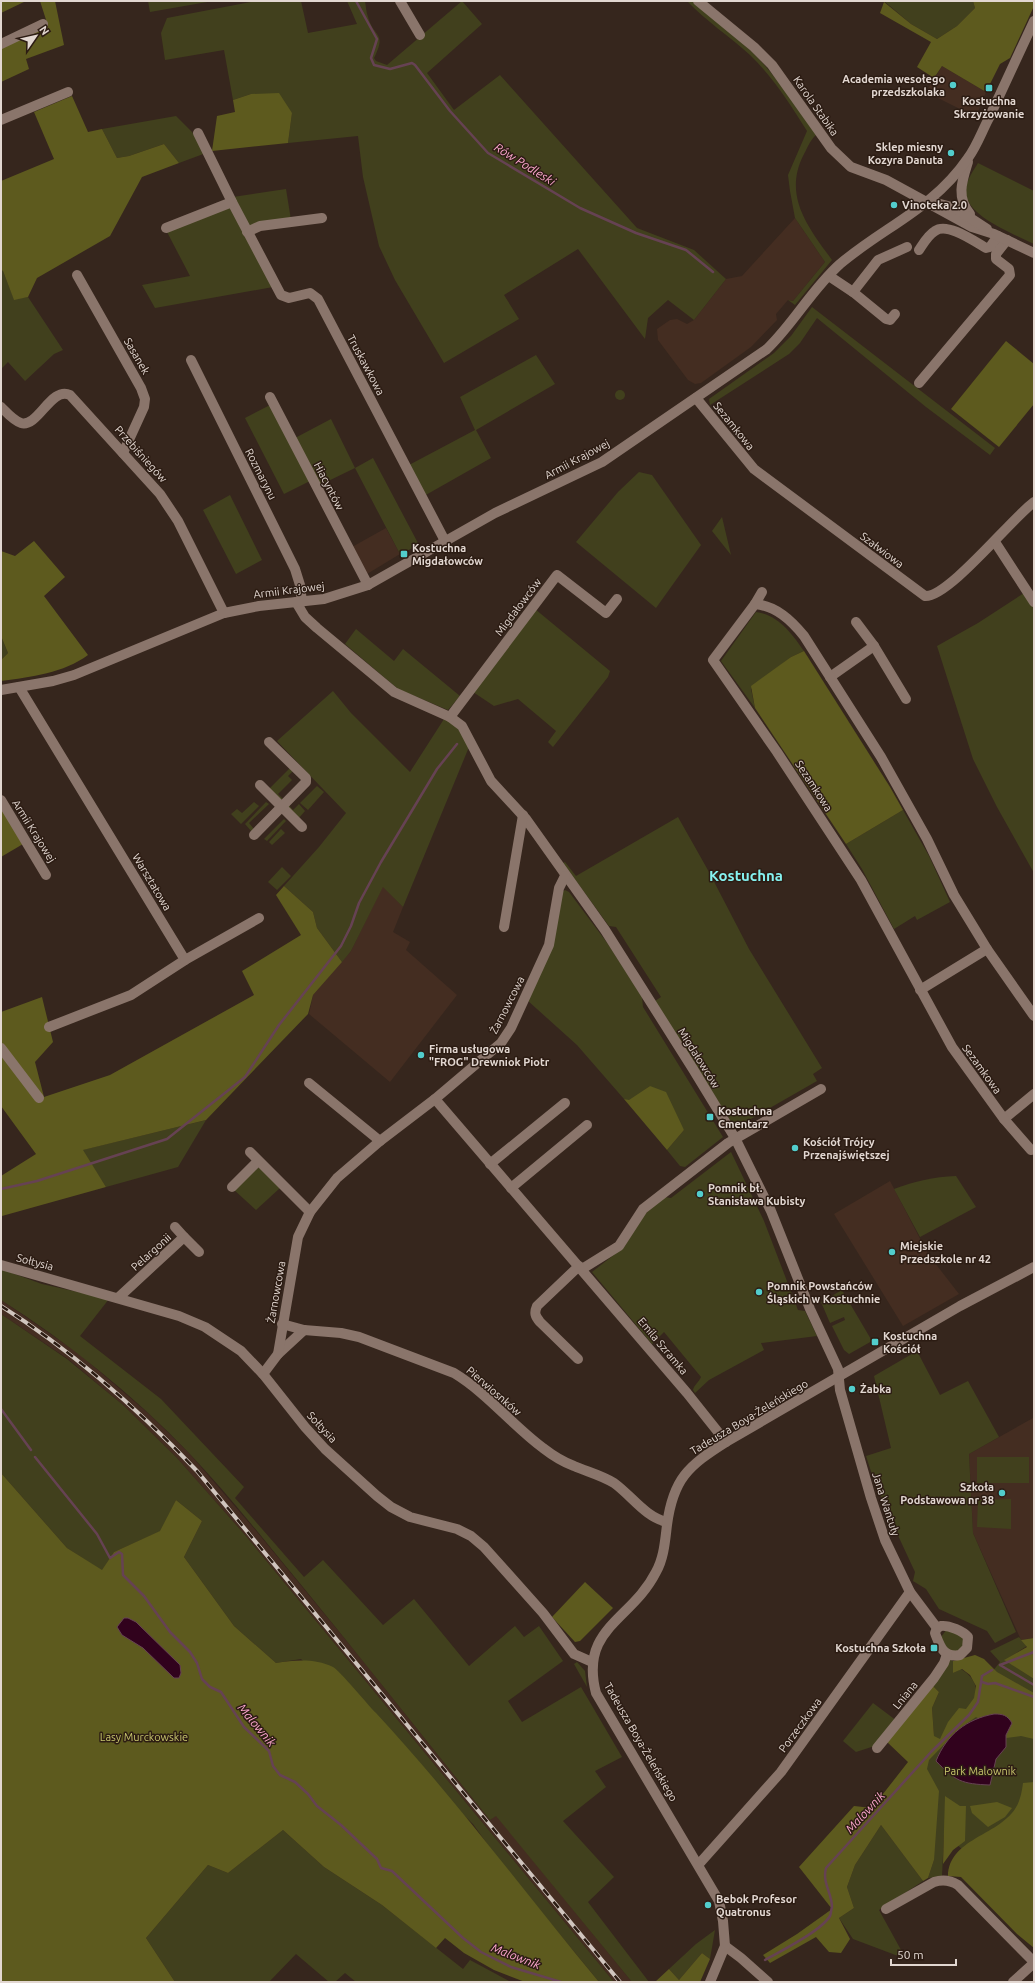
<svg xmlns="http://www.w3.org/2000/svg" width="1035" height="1983" font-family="Ubuntu,sans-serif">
  <rect width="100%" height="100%" fill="#36261d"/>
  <g fill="#442d21">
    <path d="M942 66 986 92 976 117 926 92Z"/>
    <path d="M795 218 825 262 793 301 788 300 776 314 777 320 751 347 701 383 695 384 688 380 658 340 657 329 670 320 677 319 687 324 694 320 726 279 742 276Z"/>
    <path d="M386 528 400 554 367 574 352 547Z"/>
    <path d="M383 886 403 907 393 932 410 942 406 950 457 995 390 1082 309 1014 313 995 351 951Z"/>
    <path d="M890 1181 928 1254 959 1294 903 1326 834 1214Z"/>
    <path d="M1 1300 78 1353 149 1414 189 1453 257 1532 359 1656 490 1820 496 1815 632 1982H614L245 1535 177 1458 123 1405 68 1359 1 1314Z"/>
    <path d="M1033 1418 1034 1638 1021 1640 973 1533 969 1454Z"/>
  </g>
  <g fill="#41401d">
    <path d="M148 1H213L150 12Z"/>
    <path d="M256 1H301L308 33 357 24 347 1H365C366 6 366 12 368 17 374 38 387 32 374 58L376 61 387 65 462 1 482 24 427 73 454 110 500 75 637 228 694 250 726 279 694 320 668 300 648 318 645 339 578 249 504 295 519 319 444 363 395 280 379 246 363 177 358 136 288 143 292 113 251 94 233 100 224 50 165 60 161 33 167 18Z"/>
    <path d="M687 1H692C709 17 730 29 746 46 774 72 794 104 816 135 810 140 807 149 803 156 783 197 809 228 832 260L795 305 788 300 793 301 825 262 795 218 790 191 788 175 807 131C790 104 773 77 750 55 729 36 706 21 687 1Z"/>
    <path d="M884 1H973L975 8 957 26 937 39 911 24Z"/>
    <path d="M176 116 192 132 206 153 179 163 164 144 129 156 117 158 102 129Z"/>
    <path d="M978 163 1034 191V244C1015 234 961 215 966 188 967 179 974 170 978 163Z"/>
    <path d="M286 189 291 220 247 227 233 197Z"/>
    <path d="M229 202 273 287 155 308 142 285 190 276 167 232Z"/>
    <path d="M1 270 3 271 14 299 28 297 63 350 54 354 25 381 8 362 1 369Z"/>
    <path d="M812 307 995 448 990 455 926 407 817 318 800 343 789 354 710 405 709 399 774 353 791 336Z"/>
    <path d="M536 355 555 384 476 430 491 458 424 496 409 465 475 430 460 397Z"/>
    <circle cx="620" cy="395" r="5"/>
    <path d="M272 404 310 481 284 494 245 418Z"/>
    <path d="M331 419 355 468 373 458 419 545 400 554 355 468 320 485 295 438Z"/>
    <path d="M639 472 652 475 701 545 656 608 576 542 618 492Z"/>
    <path d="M230 495 262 560 236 574 203 510Z"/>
    <path d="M722 517 731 555 712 531Z"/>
    <path d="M1024 593 1034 608V873L997 807 973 759 937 646 978 623Z"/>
    <path d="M535 609 610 671 608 677 553 747 548 742 556 731 518 699 494 706 473 692Z"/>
    <path d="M756 612C779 615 792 634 804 651L791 657 751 689 755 708 721 661Z"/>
    <path d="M356 629 394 661 403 649 460 696 448 710 398 689 345 644Z"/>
    <path d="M1 636 8 653 1 660Z"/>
    <path d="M333 691 351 713 410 772 444 719 457 727 469 747 403 907 383 887 351 951 342 962 317 928 313 912 284 886 319 847 346 813 277 741Z"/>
    <path d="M290 768 293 771 288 776 292 780 278 794 283 799 282 800 269 789Z"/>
    <path d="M317 786 324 792 308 810 300 803Z"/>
    <path d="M254 802 259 806 241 824 231 814 237 809 242 813Z"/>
    <path d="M266 802 269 804 249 823 254 829 252 832 245 824Z"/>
    <path d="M288 804 293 810 299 804 305 811 298 819 288 807Z"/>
    <path d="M903 810 929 856 950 902 917 920 915 916 894 929 862 869 846 844Z"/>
    <path d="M678 817 709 872 749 949 822 1068 813 1074 817 1081 735 1128 655 1001 661 997 616 927 609 926 563 863 565 862 576 876Z"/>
    <path d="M284 819 286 821 267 841 264 839Z"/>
    <path d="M281 829 285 833 272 845 269 842Z"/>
    <path d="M282 867 291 876 277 890 268 882Z"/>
    <path d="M565 890 569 892 608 944 642 997 643 1007 723 1137 685 1167 680 1166 667 1150 684 1130 650 1086 629 1101 624 1099 577 1045 527 1000 562 892Z"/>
    <path d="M206 1120 178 1167 106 1187 82 1150Z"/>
    <path d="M731 1152 764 1221 798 1310 805 1311 817 1336 761 1343 764 1350 709 1380 695 1393 693 1390C694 1385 699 1382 701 1377L664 1332 652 1344 592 1272 624 1247 645 1214 664 1197 671 1198Z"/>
    <path d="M254 1168H260L280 1188 256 1210 233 1189Z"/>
    <path d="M956 1176 976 1207 920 1237 894 1189C915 1181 933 1177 956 1176Z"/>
    <path d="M1 1269 42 1284 109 1299 80 1336 161 1399 244 1487 235 1498 304 1577 323 1560 383 1625 414 1599 469 1666 515 1626 524 1637 539 1626 563 1661 508 1701 522 1722 581 1687 622 1757 595 1771 606 1787 563 1821 614 1877 588 1902 649 1982H632L496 1816 490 1820C429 1744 369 1668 307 1592 268 1545 230 1496 188 1452 132 1394 69 1343 1 1300Z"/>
    <path d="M842 1290 872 1341 849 1354 844 1350 832 1326 845 1320 844 1317 830 1323 821 1302Z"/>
    <path d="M1 1314 67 1359 123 1405 177 1458 245 1535 614 1982H599L498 1859 473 1824 301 1659 276 1663 234 1626 184 1557 202 1521 176 1500 161 1531 114 1552 102 1571 67 1548 1 1473Z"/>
    <path d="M917 1351 940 1395 968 1381 999 1437 969 1454 973 1533 1016 1632 995 1643 987 1631 939 1609 926 1589 913 1581 915 1572 895 1529 889 1506 878 1493 866 1456 891 1448 874 1376Z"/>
    <rect x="977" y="1457" width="52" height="26"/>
    <path d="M1011 1499V1529L977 1527 978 1500Z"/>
    <path d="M947 1629 961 1634 964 1642 960 1651 949 1652 941 1637Z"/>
    <path d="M1019 1637 1027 1646 1005 1660 1034 1679V1835L968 1854 944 1834 942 1876 928 1878 934 1860 910 1770 934 1736 932 1708 939 1692 932 1685 949 1659 953 1661V1673L961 1669C970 1675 976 1681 976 1692L1000 1662 990 1651Z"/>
    <path d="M577 1662 585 1671 587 1687 574 1664Z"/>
    <path d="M873 1703 901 1724 887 1742 856 1752 843 1741Z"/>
    <path d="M881 1825 923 1881 879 1910 906 1959 853 1939 839 1918 854 1908 847 1887 855 1865Z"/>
    <path d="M283 1830 324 1867 382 1905 463 1969 470 1960 511 1982H356L345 1973 335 1982H329L296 1954 269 1982H175L146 1938 208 1865 228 1873Z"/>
    <path d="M715 1930 710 1959 702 1953 679 1980 669 1969 696 1944Z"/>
  </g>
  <g fill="#5d5a1e">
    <path d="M1 1H26L1 13Z"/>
    <path d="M40 1H55L64 45 26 59 29 69 1 82V47L48 26Z"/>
    <path d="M973 1H1034V6L1010 58 1000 64 986 92 942 66 934 78 917 67 931 42 880 13 884 2 911 24 937 39 957 26 975 8Z"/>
    <path d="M279 93 292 113 288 143 212 151 217 116 235 112 233 100 251 94Z"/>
    <path d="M72 96 88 132 102 129 117 158 129 156 164 144 179 163 142 177 110 236 37 278 28 297 14 300 3 271 1 270V181L54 159 34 112Z"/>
    <path d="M1006 341 1034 364V404L999 447 951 409Z"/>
    <path d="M34 541 65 577 44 596 88 655C64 673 31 677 1 681V660L8 653 1 636V551L15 556Z"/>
    <path d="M804 651 890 787 903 810 846 844 755 708 751 686 791 657Z"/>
    <path d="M1 808 23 844 1 857Z"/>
    <path d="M284 886 313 912 317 928 342 962 313 995 308 1014 206 1120 83 1150 106 1187 2 1216 1 1218V1176L36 1154 1 1106V1012L42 997 53 1042 35 1062 44 1097 110 1075 254 995 242 971 301 935 276 895Z"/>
    <path d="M650 1086 666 1092 684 1130 667 1150 624 1099 629 1100Z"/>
    <path d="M1 1473 67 1548 102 1570 114 1552 160 1531 176 1500 202 1521 184 1557 234 1626 276 1663C294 1660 315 1658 333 1667 340 1671 368 1705 376 1713 455 1798 524 1892 599 1982H525L494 1970 464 1953 445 1938 436 1948 382 1905 324 1867 283 1830 228 1873 208 1865 146 1938 175 1982H1Z"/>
    <path d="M585 1582 613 1608 580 1641 575 1642 552 1617Z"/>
    <path d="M1034 1638V1679L1004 1660 1027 1647 1021 1640Z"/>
    <path d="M975 1655 984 1659 997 1672 1034 1693V1739L1021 1736 1006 1738V1735L976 1717 959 1729 929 1760 927 1769 939 1791 934 1860 928 1878 923 1881 881 1825 855 1865 847 1887 854 1908 839 1918 850 1939 841 1953 829 1952 816 1937 770 1963 763 1955 797 1934 832 1909 799 1867 854 1806 872 1808 908 1762 887 1742 932 1685 939 1692 932 1708 934 1736 940 1739 948 1722 959 1708 966 1709 974 1698 976 1686 970 1675 962 1669 953 1673V1661Z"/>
    <path d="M1034 1782V1948L1017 1934 961 1877 948 1876C949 1839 997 1836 1015 1809 1020 1802 1022 1791 1023 1783Z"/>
    <path d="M945 1796 960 1806H966L965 1841 953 1850 943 1864Z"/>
    <path d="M997 1802 1012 1808 1005 1817 988 1827 972 1813 970 1806Z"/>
    <path d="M702 1953 710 1959 700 1982H655L669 1969 679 1980Z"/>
  </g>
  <g fill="#31021d" stroke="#664253">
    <path d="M124 1618H128L136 1622 180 1665 181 1673 179 1678H174L143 1648 122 1635 117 1627Z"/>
    <path d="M994 1714C1003 1714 1007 1715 1012 1723L1006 1735V1747L996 1759 990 1785C962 1784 955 1781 936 1761 947 1734 967 1719 994 1714Z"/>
  </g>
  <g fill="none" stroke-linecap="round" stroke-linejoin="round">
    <g stroke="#664253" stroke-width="2.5">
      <path d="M356 1 377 39 371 58 374 65 390 69 412 63 415 65 450 111 488 153 580 208 636 233 686 250 713 272"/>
      <path d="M1 1189 37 1181 167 1139 245 1077 279 1025 341 946 351 926 359 903 381 862 437 769 457 744"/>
      <path d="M1 1409 31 1450"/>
      <path d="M35 1457 97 1534 110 1558 119 1552 122 1554 123 1575 144 1596 170 1632 190 1652 197 1663 202 1679 210 1687 221 1692 244 1727 269 1751 273 1766 280 1775 295 1782 308 1794 317 1806 341 1825 377 1859 381 1868 392 1871 463 1938 481 1952 511 1967 561 1982"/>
      <path d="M1000 1665 1034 1685"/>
      <path d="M1000 1665 1034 1652"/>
      <path d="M982 1682 988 1684 995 1683 1034 1697"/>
      <path d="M765 1960C781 1951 821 1931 830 1916 831 1914 831 1910 832 1907 832 1893 822 1883 826 1868L931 1752 969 1715 978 1702 982 1676 992 1670"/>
    </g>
    <g stroke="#8a756b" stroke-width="10">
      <path d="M400 1 420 35"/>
      <path d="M1 44 43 24"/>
      <path d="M1 120 68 92"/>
      <path d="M198 133 232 202 281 295 289 298 310 293 318 299 445 541"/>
      <path d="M166 228 232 202"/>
      <path d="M247 232 260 226 322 218"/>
      <path d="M919 250C923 244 928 235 935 231 947 222 974 241 986 248L990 247 998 236"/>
      <path d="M77 275 141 388 145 399 144 407 123 453"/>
      <path d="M829 276 853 292 886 319 890 320 895 314"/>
      <path d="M853 292 878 260 907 247"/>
      <path d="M191 360 295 569 300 585 302 602"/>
      <path d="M919 383 1010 275 1009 269 996 259V254L1007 240"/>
      <path d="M270 397 368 585"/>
      <path d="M696 398 754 469 925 596C948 598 1012 518 1034 502"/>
      <path d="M1 407C6 412 14 421 21 423 38 428 51 386 70 395L160 494 178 521 224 613"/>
      <path d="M995 542 1034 602"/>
      <path d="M296 602 305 617 317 628 394 692 450 717 462 726 491 781 526 819 605 930 693 1069 735 1138 771 1211 810 1309 838 1369 840 1390 871 1498 885 1540 910 1592 937 1628"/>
      <path d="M755 604 762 592"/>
      <path d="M856 622 874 646 906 699"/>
      <path d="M830 677 874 646"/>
      <path d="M19 687 185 960 131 995 49 1027"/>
      <path d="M450 717 557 575 606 613 617 599"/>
      <path d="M260 785 302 827"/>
      <path d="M1 800 46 875"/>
      <path d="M254 835 306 782V778L269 742"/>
      <path d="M504 927 523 815"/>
      <path d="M185 960 259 918"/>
      <path d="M920 990 987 949"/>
      <path d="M1 1048 39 1098"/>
      <path d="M309 1083 380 1141"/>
      <path d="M435 1099 687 1393 726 1442"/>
      <path d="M1004 1119 1034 1094"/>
      <path d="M1031 1150 1004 1119 952 1047 861 880 777 752 713 660 755 604C776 606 791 620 804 636L881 757 927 839 954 895 987 949 1034 1016"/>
      <path d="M250 1152 310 1212"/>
      <path d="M490 1164 565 1103"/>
      <path d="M232 1187 258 1161"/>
      <path d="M511 1188 587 1125"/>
      <path d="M175 1227 184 1237"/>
      <path d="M1 1265 179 1316 205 1327 241 1351 263 1374 305 1427 325 1449 377 1496 391 1507 410 1517 457 1529 471 1536 484 1547 543 1613 574 1654 592 1662"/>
      <path d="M582 1269 619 1246 643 1209 728 1143 821 1089"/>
      <path d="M118 1298 184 1237 199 1252"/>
      <path d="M282 1324 304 1330 341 1333 359 1337 454 1373C487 1393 512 1425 543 1448 552 1455 563 1462 574 1466 588 1472 601 1475 614 1483 632 1496 645 1517 667 1522"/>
      <path d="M278 1354 304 1330"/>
      <path d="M578 1359 540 1322C535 1316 534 1313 537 1306L579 1266"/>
      <path d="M263 1374 278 1354 298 1237 310 1212 337 1178 380 1141 435 1099 501 1043 511 1028 549 945 559 888 565 876"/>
      <path d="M941 1626C949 1625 963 1631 968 1637L967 1648 960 1655C943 1658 940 1646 935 1633L937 1628Z"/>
      <path d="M877 1748 934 1678 944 1663 947 1654"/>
      <path d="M699 1864 781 1772 910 1592"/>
      <path d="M886 1909 934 1882C943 1879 950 1880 958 1885L1034 1962"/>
      <path d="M725 1946 741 1958 768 1982"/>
      <path d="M1013 1982 1034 1963"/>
    </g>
    <g stroke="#8a756b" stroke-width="10">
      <path d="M698 1 754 47 772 65 831 148 851 167 886 180 972 227 994 234 1034 253"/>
      <path d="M968 162C962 181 956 197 970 214"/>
      <path d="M933 202 955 208 987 229"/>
      <path d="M1 690 53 681 74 675 224 613 259 606 324 599 368 585 495 513 602 462 767 349C794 323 812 289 840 264 885 226 933 209 968 158 977 146 982 131 989 118 1004 86 1019 53 1034 21"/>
      <path d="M710 1982 725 1946 723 1921 719 1901 596 1693C579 1628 632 1620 656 1572 664 1558 665 1541 667 1525 673 1479 688 1466 726 1442L960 1306 1034 1267"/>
    </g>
    <g stroke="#d0c5be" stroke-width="4">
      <path id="rail" d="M1 1306C74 1352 138 1409 197 1471L620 1982"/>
    </g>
    <use href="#rail" stroke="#2c1c13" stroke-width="2.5" stroke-dasharray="8" stroke-linecap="butt"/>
  </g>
  <g fill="#52cdcc" stroke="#2c1c13" stroke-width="1.5">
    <circle cx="953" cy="85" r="4"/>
    <rect x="985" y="84" width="8" height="8" rx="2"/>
    <circle cx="951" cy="153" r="4"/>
    <circle cx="894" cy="205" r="4"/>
    <rect x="400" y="550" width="8" height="8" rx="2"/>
    <circle cx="421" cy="1055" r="4"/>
    <rect x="706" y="1113" width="8" height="8" rx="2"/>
    <circle cx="795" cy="1148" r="4"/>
    <circle cx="700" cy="1194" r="4"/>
    <circle cx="892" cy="1252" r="4"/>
    <circle cx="759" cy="1292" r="4"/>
    <rect x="871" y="1338" width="8" height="8" rx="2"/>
    <circle cx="852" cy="1389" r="4"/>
    <circle cx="1002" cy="1493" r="4"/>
    <rect x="930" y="1644" width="8" height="8" rx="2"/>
    <circle cx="708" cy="1905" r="4"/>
  </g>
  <g text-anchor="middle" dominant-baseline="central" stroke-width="3" stroke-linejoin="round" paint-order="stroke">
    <g font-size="11" font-weight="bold" fill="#e2d7d1" stroke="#2c1c13" text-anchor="start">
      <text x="945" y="79" text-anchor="end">Academia wesołego<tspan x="945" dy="13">przedszkolaka</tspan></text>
      <text x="989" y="101" text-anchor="middle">Kostuchna<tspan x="989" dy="13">Skrzyżowanie</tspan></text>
      <text x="943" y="147" text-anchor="end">Sklep miesny<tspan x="943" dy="13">Kozyra Danuta</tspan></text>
      <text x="902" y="205">Vinoteka 2.0</text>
      <text x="412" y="548">Kostuchna<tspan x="412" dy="13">Migdałowców</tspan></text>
      <text x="429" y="1049">Firma usługowa<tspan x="429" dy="13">"FROG" Drewniok Piotr</tspan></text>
      <text x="718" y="1111">Kostuchna<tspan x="718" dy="13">Cmentarz</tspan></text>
      <text x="803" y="1142">Kościół Trójcy<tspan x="803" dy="13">Przenajświętszej</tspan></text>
      <text x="708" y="1188">Pomnik bł.<tspan x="708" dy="13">Stanisława Kubisty</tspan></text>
      <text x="900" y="1246">Miejskie<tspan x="900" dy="13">Przedszkole nr 42</tspan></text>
      <text x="767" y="1286">Pomnik Powstańców<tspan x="767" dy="13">Śląskich w Kostuchnie</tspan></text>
      <text x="883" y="1336">Kostuchna<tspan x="883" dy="13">Kościół</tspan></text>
      <text x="860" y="1389">Żabka</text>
      <text x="994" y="1487" text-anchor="end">Szkoła<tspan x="994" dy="13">Podstawowa nr 38</tspan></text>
      <text x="926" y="1648" text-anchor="end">Kostuchna Szkoła</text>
      <text x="716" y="1899">Bebok Profesor<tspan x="716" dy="13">Quatronus</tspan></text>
    </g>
    <g font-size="11" fill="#e2d7d1" stroke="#2c1c13">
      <text transform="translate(816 106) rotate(55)">Karola Stabika</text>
      <text transform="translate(137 356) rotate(60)">Sasanek</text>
      <text transform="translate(366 365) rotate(62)">Truskawkowa</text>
      <text transform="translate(734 426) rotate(51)">Sezamkowa</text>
      <text transform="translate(141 454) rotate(48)">Przebiśniegów</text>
      <text transform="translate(577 459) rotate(-28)">Armii Krajowej</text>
      <text transform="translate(261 474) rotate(63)">Rozmarynu</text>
      <text transform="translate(329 486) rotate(63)">Hiacyntów</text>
      <text transform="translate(882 550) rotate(37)">Szałwiowa</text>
      <text transform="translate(289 590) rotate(-7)">Armii Krajowej</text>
      <text transform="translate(518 607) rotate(-53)">Migdałowców</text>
      <text transform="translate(814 786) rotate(57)">Sezamkowa</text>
      <text transform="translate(34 831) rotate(58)">Armii Krajowej</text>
      <text transform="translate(152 882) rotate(59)">Warsztatowa</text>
      <text transform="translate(507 1005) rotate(-63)">Żarnowcowa</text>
      <text transform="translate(699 1058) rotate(58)">Migdałowców</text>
      <text transform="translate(982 1069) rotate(54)">Sezamkowa</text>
      <text transform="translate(151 1252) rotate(-42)">Pelargonii</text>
      <text transform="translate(35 1262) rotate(15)">Sołtysia</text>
      <text transform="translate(276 1292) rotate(-80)">Żarnowcowa</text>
      <text transform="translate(663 1346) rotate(50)">Emila Szramka</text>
      <text transform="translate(494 1391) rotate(41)">Pierwiosnków</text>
      <text transform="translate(749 1417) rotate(-31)">Tadeusza Boya-Żeleńskiego</text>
      <text transform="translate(322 1427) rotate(47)">Sołtysia</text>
      <text transform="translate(886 1504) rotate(72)">Jana Wantuły</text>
      <text transform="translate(905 1695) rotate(-51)">Lniana</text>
      <text transform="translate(800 1725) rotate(-54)">Porzeczkowa</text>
      <text transform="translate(641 1742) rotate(60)">Tadeusza Boya-Żeleńskiego</text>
    </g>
    <g font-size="11" fill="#c7c56d" stroke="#2c1c13">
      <text x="144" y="1737">Lasy Murckowskie</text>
      <text x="980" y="1771">Park Malownik</text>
    </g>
    <g font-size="12" font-style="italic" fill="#fda7ce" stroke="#2c1c13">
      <text transform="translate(525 164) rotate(32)">Rów Podleski</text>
      <text transform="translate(257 1725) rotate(50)">Malownik</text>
      <text transform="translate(865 1812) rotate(-47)">Malownik</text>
      <text transform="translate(516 1956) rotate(21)">Malownik</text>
    </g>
    <g font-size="15" font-weight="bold" fill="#86f2f0" stroke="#2c1c13">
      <text x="746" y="875">Kostuchna</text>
    </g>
  </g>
  <rect width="1035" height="1983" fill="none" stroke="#e2d7d1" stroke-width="4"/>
  <g transform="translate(36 36) rotate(56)" stroke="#2c1c13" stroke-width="3" paint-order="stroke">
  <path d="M0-3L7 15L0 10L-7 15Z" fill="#e2d7d1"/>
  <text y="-6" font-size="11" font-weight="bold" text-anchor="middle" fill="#e2d7d1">N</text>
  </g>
  <path d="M891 1959v6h65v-6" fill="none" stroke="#e2d7d1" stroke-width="2"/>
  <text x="897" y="1959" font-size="12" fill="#e2d7d1" stroke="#2c1c13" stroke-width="3" paint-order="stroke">50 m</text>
</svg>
